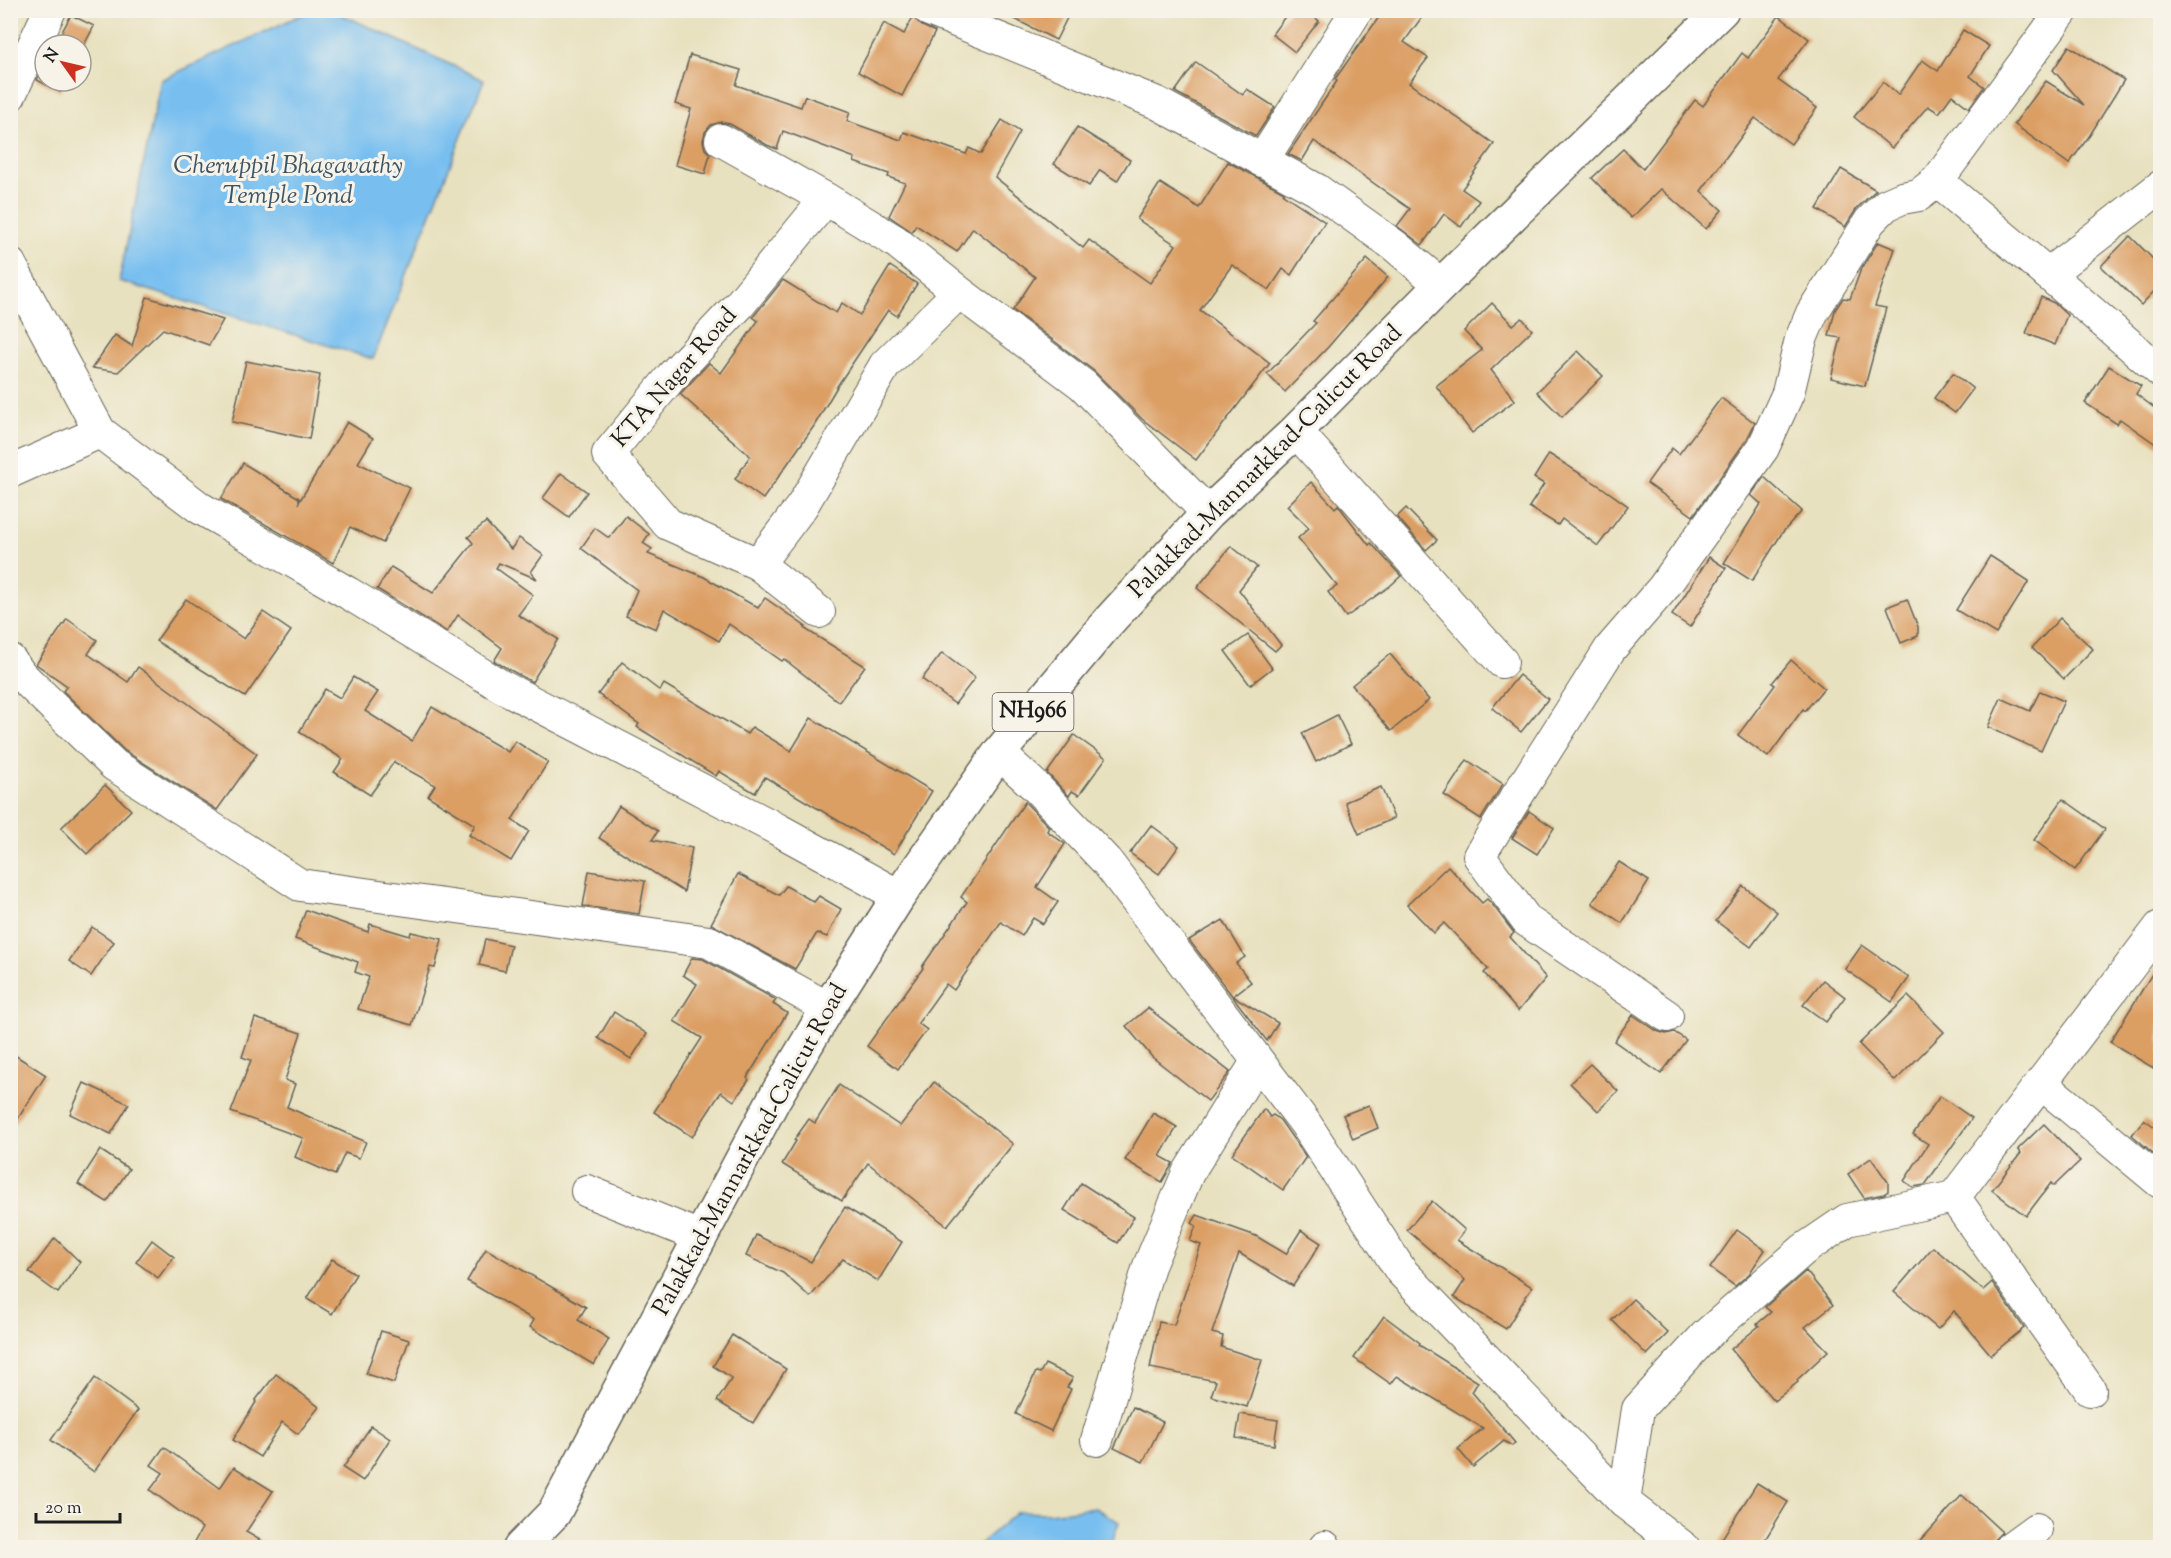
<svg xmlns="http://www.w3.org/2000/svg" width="2171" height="1558" font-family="'Sorts Mill Goudy',serif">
  <rect width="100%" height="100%" fill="#f7f3e8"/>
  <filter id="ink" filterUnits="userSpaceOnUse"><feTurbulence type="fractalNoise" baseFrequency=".0167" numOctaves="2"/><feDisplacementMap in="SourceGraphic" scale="12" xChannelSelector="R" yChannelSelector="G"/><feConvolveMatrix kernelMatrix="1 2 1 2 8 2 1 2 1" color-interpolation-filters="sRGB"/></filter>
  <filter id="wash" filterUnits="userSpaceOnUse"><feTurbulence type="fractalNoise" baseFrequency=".008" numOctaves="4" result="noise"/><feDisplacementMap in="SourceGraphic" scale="24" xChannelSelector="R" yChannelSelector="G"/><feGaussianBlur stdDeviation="1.35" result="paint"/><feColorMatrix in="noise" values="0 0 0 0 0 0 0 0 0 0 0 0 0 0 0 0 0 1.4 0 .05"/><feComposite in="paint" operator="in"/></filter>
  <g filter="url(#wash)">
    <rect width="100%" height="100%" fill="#e8e1bf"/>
    <g fill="#78bff0" stroke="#4a6e86" stroke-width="1.5">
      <path d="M332 10 484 80 373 359 119 281 161 80 309 11Z"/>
      <path d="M1095 1508 1119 1522 1110 1547H976L1017 1512 1048 1513Z"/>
    </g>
    <g id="blocks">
      <g fill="#db9e64">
        <path d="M997 10H1071L1056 40Z"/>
        <path d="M1290 10H1305L1319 21 1295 52 1272 34Z"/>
        <path d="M1384 10H1427L1404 42 1428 58 1409 83 1494 144 1462 189 1479 201 1461 227 1444 214 1422 245 1397 226 1410 209 1314 141 1302 161 1288 154 1337 81 1335 79 1340 72Z"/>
        <path d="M71 15 94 26 81 51V45H55Z"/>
        <path d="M1779 16 1809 39 1778 80 1817 108 1791 144 1755 118 1701 191 1722 210 1706 229 1661 189 1631 218 1592 178 1623 149 1643 169 1695 100 1703 106 1742 53 1748 58Z"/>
        <path d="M913 17 922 26 935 32 902 96 858 72 884 23 904 34Z"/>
        <path d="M1963 30 1989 46 1970 76 1984 87 1969 108 1952 95 1939 113 1928 106 1892 148 1854 117 1883 82 1898 95 1922 60 1938 71Z"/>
        <path d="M2069 46 2124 80 2090 135 2069 164 2014 124 2046 81 2084 105 2053 70Z"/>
        <path d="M690 55 741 70 736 85 801 107 805 96 850 112 847 121 901 140 904 132 966 154 969 148 981 154 1002 120 1020 132 995 177 1083 248 1089 240 1150 283 1176 245 1137 219 1160 183 1199 208 1228 162 1284 192 1283 194 1325 222 1291 275 1283 269 1269 290 1232 265 1200 310 1270 363 1196 460 1142 419 1094 371 1013 310 1035 277 973 228 957 252 916 225 912 232 889 216 905 183 888 177 889 174 854 162 855 158 783 131 777 149 767 145 730 124 721 122 711 125 705 132 703 141 705 149 710 154 705 174 675 165 691 109 675 104Z"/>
        <path d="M1196 62 1243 95 1247 89 1275 107 1256 136 1175 92Z"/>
        <path d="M45 63V81H66L60 92 37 80Z"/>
        <path d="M1077 127 1130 160 1117 181 1100 170 1089 186 1054 164Z"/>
        <path d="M1841 169 1876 190 1857 208 1845 227 1817 209Z"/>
        <path d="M2130 236 2160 266V285L2141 305 2101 266Z"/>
        <path d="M1878 242 1895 249 1875 306 1886 308 1865 386 1831 378 1841 338 1829 336 1835 310 1843 298 1850 299 1861 269Z"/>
        <path d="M1367 259 1388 277 1329 346 1285 392 1267 374 1316 323 1313 321Z"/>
        <path d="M890 266 917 284 897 316 888 310 838 385 814 426 763 499 735 479 750 456 680 394 709 363 721 373 758 321 753 317 783 280 836 313 842 303 860 315Z"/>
        <path d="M147 297 223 320 209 345 163 329 118 372 92 368 115 335 132 346Z"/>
        <path d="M2041 297 2054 303 2067 315 2055 345 2026 333Z"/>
        <path d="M1492 303 1513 325 1522 318 1532 330 1491 370 1515 400 1472 433 1436 386 1482 350 1464 331Z"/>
        <path d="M1578 351 1603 376 1562 417 1537 392Z"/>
        <path d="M246 361 320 375 309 439 232 422Z"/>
        <path d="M2109 366 2141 386 2136 394 2160 412V447L2120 419 2117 424 2085 403Z"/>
        <path d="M1953 373 1973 389 1955 413 1934 398Z"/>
        <path d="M1721 398 1755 423 1747 439 1693 516 1647 483 1672 448 1679 454Z"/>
        <path d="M347 422 373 438 358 463 410 488 383 543 350 527 333 563 221 499 243 463 299 498V502Z"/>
        <path d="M1549 454 1600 486 1628 506 1598 546 1562 519 1558 525 1529 507 1544 484 1534 478Z"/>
        <path d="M561 473 587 492 569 517 543 498Z"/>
        <path d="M1764 477 1802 511 1782 533 1752 581 1724 563 1761 504 1751 495Z"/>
        <path d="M1311 482 1335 508 1338 505 1369 545 1371 543 1401 576 1390 586 1346 617 1328 592 1337 586 1298 538 1309 528 1287 506Z"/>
        <path d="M1406 508 1437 540 1426 550 1397 517Z"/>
        <path d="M626 516 649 534 643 543 652 549 648 554 704 577 758 608 765 598 806 627 805 629 865 666 839 702 784 659 782 661 729 624 719 641 664 609 656 629 626 616 637 590 581 548 595 528 609 538Z"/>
        <path d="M486 522 511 549 519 538 543 555 531 572 537 579 499 563 496 568 533 595 518 615 558 639 532 682 494 661 502 648 458 615 447 632 377 589 391 567 433 593 473 543 468 537Z"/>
        <path d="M1231 546 1257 567 1239 590 1281 645 1275 651 1197 588Z"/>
        <path d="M1990 556 2029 581 1996 634 1956 610Z"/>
        <path d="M1709 557 1726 568 1690 627 1672 615Z"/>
        <path d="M186 599 244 639 263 612 291 631 245 697 156 641Z"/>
        <path d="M1907 599 1918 627V636L1901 643 1887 607Z"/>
        <path d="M2060 618 2093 649 2064 679 2032 648Z"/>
        <path d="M67 619 97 640 88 654 128 682 138 667 257 754 217 810 125 751 63 691 67 686 36 664Z"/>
        <path d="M1248 635 1272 668 1250 685 1225 651Z"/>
        <path d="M942 653 975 678 955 704 922 679Z"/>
        <path d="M1390 654 1429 700 1391 731 1352 685Z"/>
        <path d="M1791 660 1824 688 1805 711 1803 709 1768 757 1738 735 1775 685 1772 683Z"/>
        <path d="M622 662 660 691 664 684 747 734 752 727 791 751 811 718 932 791 894 854 765 777 755 793 719 771 716 776 637 727 639 724 598 694Z"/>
        <path d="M1519 675 1548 699 1521 732 1492 708Z"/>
        <path d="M353 677 378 692 365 711 412 741 432 707 508 752 515 741 548 762 512 820 529 831 511 861 469 835 475 825 428 796 435 785 394 762 370 795 334 772 343 759 299 732 325 689 340 698Z"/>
        <path d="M2040 691 2064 701 2041 751 1988 727 2001 698 2030 711Z"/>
        <path d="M1337 715 1351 744 1316 762 1302 733Z"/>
        <path d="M1074 735 1106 758 1079 795 1072 791 1069 796 1047 773Z"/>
        <path d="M1467 760 1503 784 1481 819 1444 795Z"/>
        <path d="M105 785 131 810 87 854 61 828Z"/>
        <path d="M1381 787 1394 818 1359 834 1345 802Z"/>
        <path d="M2063 799 2105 829 2075 870 2034 840Z"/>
        <path d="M1025 802 1049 827 1047 831 1065 844 1037 887 1058 902 1043 924 1033 918 1022 936 1001 922 954 990 946 984 918 1023 927 1030 898 1069 867 1046 923 968 922 967 967 902 961 897Z"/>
        <path d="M619 806 658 831 652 840 692 848 684 892 599 838Z"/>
        <path d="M1529 811 1554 828 1537 854 1512 838Z"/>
        <path d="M1151 825 1179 846 1159 874 1130 853Z"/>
        <path d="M1619 862 1649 881 1622 923 1592 903Z"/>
        <path d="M1448 866 1482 903 1487 899 1492 904 1514 933 1510 937 1546 978 1518 1011 1484 973 1488 969 1444 923 1434 933 1407 905Z"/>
        <path d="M589 871 645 881 639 914 583 906Z"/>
        <path d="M738 874 779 895 786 886 814 902 819 896 841 909 827 937 817 933 795 969 711 924Z"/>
        <path d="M1743 886 1777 912 1751 947 1716 921Z"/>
        <path d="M306 910 368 932 370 924 410 936 411 932 442 939 435 968 430 967 412 1025 358 1009 369 977 355 972 358 962 295 939Z"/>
        <path d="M1223 920 1245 957 1236 963 1251 982 1233 996 1278 1023 1267 1041 1189 940Z"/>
        <path d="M92 927 114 942 91 976 69 961Z"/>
        <path d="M485 939 511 945 505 971 479 965Z"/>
        <path d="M1862 945 1909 978 1892 1002 1845 969Z"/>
        <path d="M692 958 703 959 776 1000 773 1004 787 1013 747 1078 749 1080 734 1101 721 1092 692 1137 654 1112 702 1038 674 1021 697 984 683 975Z"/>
        <path d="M2160 961V1072L2110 1042Z"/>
        <path d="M1823 980 1845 997 1826 1022 1803 1005Z"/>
        <path d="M1908 996 1944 1032 1895 1081 1859 1044Z"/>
        <path d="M1148 1008 1230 1072 1208 1101 1152 1057 1126 1026Z"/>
        <path d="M614 1012 647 1034 631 1059 598 1038Z"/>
        <path d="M1633 1015 1657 1031 1666 1034 1674 1032 1686 1040 1661 1074 1614 1041Z"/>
        <path d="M255 1018 301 1033 285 1080 295 1084 287 1107 366 1142 359 1158 345 1153 335 1175 295 1157 303 1138 231 1112 251 1060 242 1057Z"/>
        <path d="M10 1052 46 1075 10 1131Z"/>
        <path d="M1590 1064 1618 1091 1598 1111 1570 1083Z"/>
        <path d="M934 1082 1013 1144 947 1226 868 1163 842 1201 782 1164 796 1141 794 1140 809 1119 815 1123 839 1085 900 1126Z"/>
        <path d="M84 1083 129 1104 111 1134 70 1114Z"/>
        <path d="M1940 1096 1972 1118 1925 1185 1913 1187 1904 1181 1928 1144 1913 1134Z"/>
        <path d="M1369 1105 1378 1128 1353 1139 1343 1115Z"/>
        <path d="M1264 1109 1270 1117 1273 1115 1280 1120 1306 1157 1283 1190 1232 1154Z"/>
        <path d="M1153 1113 1177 1127 1160 1156 1173 1163 1162 1182 1125 1160Z"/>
        <path d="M2144 1119 2160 1131V1159L2132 1135Z"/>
        <path d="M2044 1124 2080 1161 2054 1186 2051 1183 2026 1216 1992 1190 2021 1153 2018 1149Z"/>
        <path d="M100 1150 129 1169 107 1202 78 1184Z"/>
        <path d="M1871 1158 1888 1182V1191L1884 1194 1864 1198 1848 1174Z"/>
        <path d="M1081 1183 1134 1217 1118 1243 1064 1210Z"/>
        <path d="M1432 1201 1465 1230 1457 1240 1532 1287 1506 1329 1454 1297 1465 1280 1407 1230Z"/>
        <path d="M845 1207 902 1242 878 1281 843 1259 810 1297 783 1273 746 1256 756 1235 811 1262Z"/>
        <path d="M1197 1215 1256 1236 1286 1254 1301 1230 1321 1243 1293 1286 1239 1253 1212 1333 1223 1336 1221 1347 1262 1360 1247 1407 1211 1396 1216 1381 1150 1368 1159 1322 1174 1325 1201 1245 1190 1241 1196 1226 1192 1223Z"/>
        <path d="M1737 1230 1765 1250 1749 1274 1735 1286 1710 1268Z"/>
        <path d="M55 1238 80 1262 58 1293 29 1272Z"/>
        <path d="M152 1240 174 1257 158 1278 136 1262Z"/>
        <path d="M1933 1247 1983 1290 1992 1282 2024 1328 1991 1355 1954 1311 1938 1329 1894 1292Z"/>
        <path d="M486 1249 586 1307 578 1320 609 1339 594 1365 530 1327 534 1320 467 1281Z"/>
        <path d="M332 1259 356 1274 332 1314 307 1299Z"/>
        <path d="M1806 1271 1833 1305 1805 1327 1828 1351 1797 1380 1798 1382 1774 1401 1731 1349 1759 1326 1757 1324 1771 1312 1765 1307Z"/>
        <path d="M1633 1299 1668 1333 1647 1355 1612 1320Z"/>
        <path d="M1384 1316 1420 1343 1419 1345 1478 1382 1472 1392 1515 1443 1512 1446 1504 1441 1473 1467 1458 1449 1483 1428 1397 1376 1391 1384 1354 1358Z"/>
        <path d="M381 1331 409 1340 394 1383 366 1374Z"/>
        <path d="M732 1335 786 1369 753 1423 717 1401 732 1378 713 1366Z"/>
        <path d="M1045 1364 1073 1378 1067 1387 1071 1389 1051 1431 1016 1414 1036 1372 1040 1373Z"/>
        <path d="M276 1374 319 1407 298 1434 282 1422 260 1457 233 1440 256 1402 255 1401Z"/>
        <path d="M95 1378 138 1410 94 1472 51 1440Z"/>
        <path d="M1133 1407 1163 1422 1143 1462 1114 1448Z"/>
        <path d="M1240 1414 1278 1420 1274 1445 1236 1438Z"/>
        <path d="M371 1426 390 1439 363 1481 343 1468Z"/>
        <path d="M164 1447 220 1488 234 1467 273 1491 246 1532 274 1548H191L202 1528 150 1490 163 1473 151 1465Z"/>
        <path d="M1757 1483 1788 1502 1760 1548H1716Z"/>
        <path d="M1962 1495 2002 1532 1994 1540 1992 1548H1914Z"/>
      </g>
    </g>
  </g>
  <g filter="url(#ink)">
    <use href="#blocks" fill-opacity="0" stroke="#636155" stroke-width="1.5"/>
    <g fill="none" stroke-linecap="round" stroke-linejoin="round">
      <g stroke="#636155" stroke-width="34">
        <g id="minor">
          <path d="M929 10 1157 103 1317 190 1395 246 1441 285"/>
          <path d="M10 95 50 10"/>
          <path d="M721 140 826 199"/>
          <path d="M1262 161 1357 10"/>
          <path d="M1937 181 2048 274"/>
          <path d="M2160 187 2048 274 2160 371"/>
          <path d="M10 264 100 432 200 508 348 593 501 686 777 829 899 896"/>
          <path d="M959 292 895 241 826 199 739 305 672 376 608 454 668 524 758 564 802 506 885 365 959 292 1083 385 1208 513"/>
          <path d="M1296 431 1502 662"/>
          <path d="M10 472 100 432"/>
          <path d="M758 564 819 612"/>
          <path d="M10 660 22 676 114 765 300 885 709 942 828 1008"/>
          <path d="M999 753 1036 787 1107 862 1305 1123 1401 1271 1624 1502"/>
          <path d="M1667 1016 1527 921 1479 856 1610 649 1663 588 1763 448 1788 393 1801 339 1812 313 1870 221 1886 205 1902 198 1919 195 1937 181 2063 10"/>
          <path d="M2041 1083 2160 1182"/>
          <path d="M587 1191 701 1237"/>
          <path d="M2090 1390 1954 1197 2160 927"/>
          <path d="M1097 1440 1149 1266 1188 1173 1257 1062"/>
          <path d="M1325 1548V1547"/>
          <path d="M1684 1548 1624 1502 1638 1409 1706 1335 1803 1250 1847 1220 1954 1197"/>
          <path d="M2010 1548 2036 1529"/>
        </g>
      </g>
      <g stroke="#636155" stroke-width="36">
        <path id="highway" d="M520 1548 554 1513 774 1099 828 1008 899 896 999 753 1108 622 1208 513 1296 431 1441 285 1722 10"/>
      </g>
      <use href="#minor" stroke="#fff" stroke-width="32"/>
      <use href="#highway" stroke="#fff" stroke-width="33"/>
    </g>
  </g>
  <g text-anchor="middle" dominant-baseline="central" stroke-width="6" stroke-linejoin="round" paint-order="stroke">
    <rect fill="#f7f3e8" stroke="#5e5c59" stroke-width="1.5" x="992.5" y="693" width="81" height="38" rx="4.5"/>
    <g font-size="22" font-weight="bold" fill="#1c1c1c">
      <text x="1033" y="712">NH966</text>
    </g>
    <g font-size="24" fill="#1c1c1c" stroke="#f7f3e8">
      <text transform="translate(675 378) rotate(-49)">KTA Nagar Road</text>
      <text transform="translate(1266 462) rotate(-45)">Palakkad-Mannarkkad-Calicut Road</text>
      <text transform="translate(751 1150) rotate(-61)">Palakkad-Mannarkkad-Calicut Road</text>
    </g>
    <g font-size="26" font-style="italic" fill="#3c5566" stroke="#f7f3e8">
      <text x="288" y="166">Cheruppil Bhagavathy<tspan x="288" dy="30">Temple Pond</tspan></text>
    </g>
  </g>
  <rect width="2171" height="1558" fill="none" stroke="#f7f3e8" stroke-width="36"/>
  <g transform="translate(63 63) rotate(304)"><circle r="28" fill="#f7f3e8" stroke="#9f9d96" stroke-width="1.5"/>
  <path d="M0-4.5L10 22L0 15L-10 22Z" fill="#c8321e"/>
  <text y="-9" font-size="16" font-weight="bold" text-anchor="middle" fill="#1c1c1c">N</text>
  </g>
  <path d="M36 1513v9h84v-9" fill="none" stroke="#1c1c1c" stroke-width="3"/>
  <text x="45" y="1513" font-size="18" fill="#1c1c1c" stroke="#f7f3e8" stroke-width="4.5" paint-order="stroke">20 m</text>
</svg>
